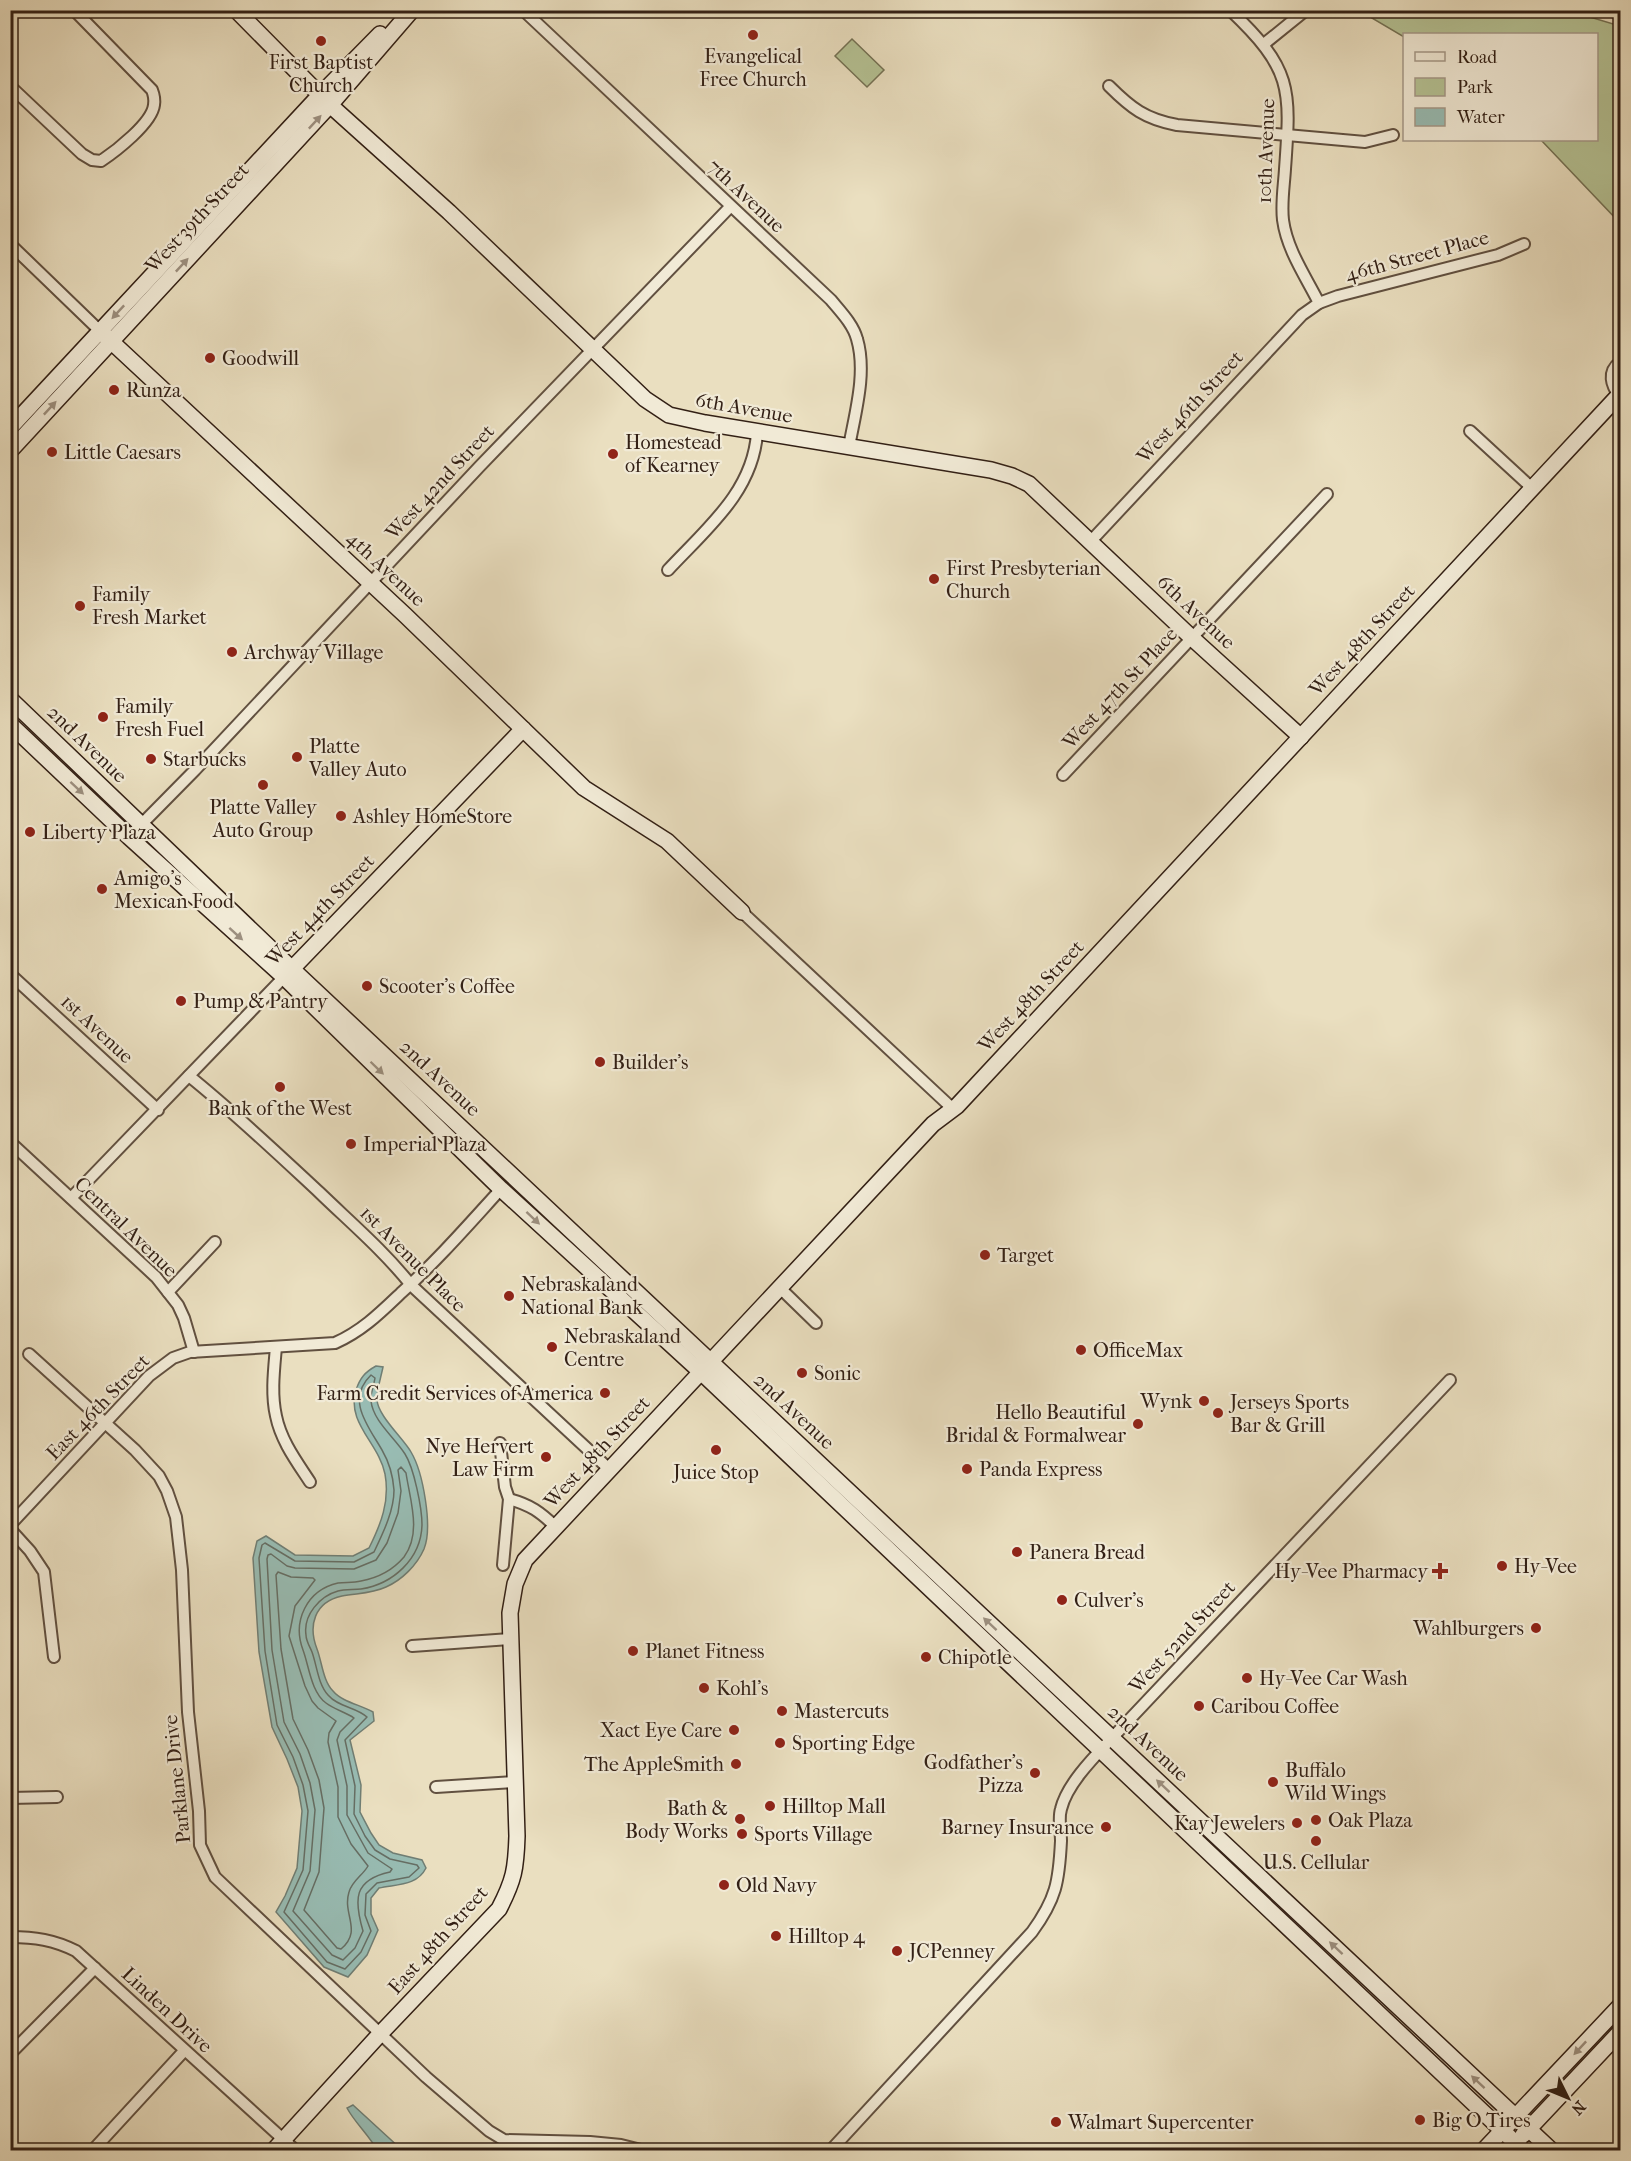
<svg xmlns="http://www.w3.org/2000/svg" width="1631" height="2161" font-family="'IM FELL French Canon',serif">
  <rect width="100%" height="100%" fill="#eadfc0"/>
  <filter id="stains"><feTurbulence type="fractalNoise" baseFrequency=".00333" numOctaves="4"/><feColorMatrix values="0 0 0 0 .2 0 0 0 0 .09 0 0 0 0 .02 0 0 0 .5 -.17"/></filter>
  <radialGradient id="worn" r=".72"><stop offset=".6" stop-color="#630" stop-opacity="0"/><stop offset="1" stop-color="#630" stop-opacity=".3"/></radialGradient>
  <g fill="#b5c294" stroke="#747154" stroke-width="1.5">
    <path d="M1360 11H1570L1620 26V223L1541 140H1596V34H1404V37Z"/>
    <path d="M852 39 884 70 867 87 835 56Z"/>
  </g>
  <g fill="#98bcb3" stroke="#707e74" stroke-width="1.5">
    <path d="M376 1366 383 1367C381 1377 377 1389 377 1399 377 1415 403 1438 411 1452 423 1472 433 1527 424 1549 417 1565 402 1580 386 1587 371 1594 357 1593 342 1596 314 1602 308 1626 317 1649 322 1662 323 1681 333 1691 342 1702 361 1705 373 1712L374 1721 350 1740 361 1785 360 1812 371 1833 379 1845 393 1853 422 1860 426 1868C417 1886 397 1884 379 1888L371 1898V1914L378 1930 367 1955 348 1977 324 1967 276 1912 285 1896 297 1868 302 1811 298 1787 287 1759 272 1727 259 1652 253 1558 257 1541 266 1536 295 1555 353 1556 369 1548C381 1524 390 1501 385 1474 379 1443 346 1423 356 1390 360 1378 365 1372 376 1366Z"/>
    <path d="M353 2105 402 2150H377C369 2135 355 2123 347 2108Z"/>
  </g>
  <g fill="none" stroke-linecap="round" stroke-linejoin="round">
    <g stroke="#666e64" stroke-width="1.5">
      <path d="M371 1375 375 1378C374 1385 370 1394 371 1401 373 1421 395 1438 405 1454 414 1468 422 1508 422 1525 421 1559 393 1584 361 1589 354 1590 345 1589 338 1591 320 1596 303 1615 306 1635 306 1641 310 1647 312 1652 317 1666 318 1684 328 1695 338 1707 356 1707 367 1717L345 1740 355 1786 354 1814 365 1836 375 1850 390 1859 417 1865 419 1868 409 1877 377 1883 366 1894 365 1915 371 1931 361 1952 345 1969 327 1962 284 1912 303 1870 308 1811 303 1785 293 1757 277 1725 265 1651 259 1558 262 1545 265 1543 295 1561 354 1562 374 1552C383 1533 394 1511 394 1490 393 1476 389 1462 382 1450 369 1427 345 1400 371 1375Z"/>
      <path d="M401 1467 406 1473C410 1500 422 1533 404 1557 393 1570 377 1578 361 1581 353 1583 346 1582 338 1583 307 1590 292 1621 303 1650 309 1666 311 1692 326 1703 335 1710 346 1712 354 1718L340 1732 337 1740 347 1786V1815L368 1853 392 1869 390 1872C353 1880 354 1900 363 1931L355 1948 343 1960 332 1955 293 1911 310 1871 315 1810 310 1783 300 1754 284 1722 272 1650 267 1559 268 1555 271 1554 287 1566 295 1568 354 1569 376 1560 387 1543 398 1513 401 1491 398 1470Z"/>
      <path d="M278 1572 291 1577 313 1578 315 1580 295 1606 289 1636 305 1686 312 1701 318 1708 336 1721 329 1733 328 1742 338 1787V1817L351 1844 368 1866C363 1875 352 1881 349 1892 342 1915 363 1930 341 1949L337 1948 304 1910 319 1872 324 1808 319 1780 308 1750 293 1719 281 1649 276 1575Z"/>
    </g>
    <g stroke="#615040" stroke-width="14">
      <g id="street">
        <path d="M523 10 831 300C840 311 853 324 857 339 867 373 855 413 849 447"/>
        <path d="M1230 10C1292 69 1291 87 1285 169 1284 186 1281 203 1283 220 1287 250 1306 277 1319 303"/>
        <path d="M1610 10 1620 14"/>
        <path d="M1264 44 1306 10"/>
        <path d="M10 86 82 154 92 160 101 161C116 151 152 123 154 105 155 99 154 95 152 90L74 10"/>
        <path d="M1109 86C1131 108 1145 119 1177 125L1365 142 1393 135"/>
        <path d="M10 244 100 331"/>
        <path d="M1620 362C1607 372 1611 385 1620 397"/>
        <path d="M1470 431 1533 489"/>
        <path d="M1091 541 1302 315 1319 303 1338 296 1498 255 1524 244"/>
        <path d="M668 570C706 529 753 492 757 433"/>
        <path d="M1063 775 1327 494"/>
        <path d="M129 837 195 770 480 466 730 207"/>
        <path d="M742 912 953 1109"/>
        <path d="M10 974 158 1110"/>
        <path d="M189 1076C235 1113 277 1153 320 1193 351 1223 384 1251 411 1285L609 1469"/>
        <path d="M10 1142 156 1277 178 1305 184 1318 194 1352"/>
        <path d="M71 1198 284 977"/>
        <path d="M780 1288 816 1323"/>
        <path d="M168 1292 215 1242"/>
        <path d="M276 1347C274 1370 271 1394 276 1416 281 1441 297 1462 310 1482"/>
        <path d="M29 1354 135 1450 159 1476 167 1491 176 1517 182 1570 188 1712 199 1811 200 1845 215 1877 426 2077 489 2131 504 2140 590 2142 621 2145 641 2150"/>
        <path d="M500 1443 505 1487 509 1499 503 1565"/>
        <path d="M509 1499C531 1505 540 1512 556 1527"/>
        <path d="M10 1525 149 1376 173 1358 190 1352 335 1343C362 1331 380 1313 401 1293 437 1261 469 1224 501 1189"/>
        <path d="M10 1529 30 1551 44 1572 54 1657"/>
        <path d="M412 1646 510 1639"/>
        <path d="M436 1787 515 1782"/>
        <path d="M10 1798 57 1797"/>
        <path d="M10 1937C35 1937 54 1940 76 1951L295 2150"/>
        <path d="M10 2054 95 1968"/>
        <path d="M93 2150 184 2051"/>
        <path d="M831 2150 1032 1932C1056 1899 1059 1882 1061 1841 1061 1831 1058 1819 1061 1809 1067 1784 1094 1757 1112 1738L1450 1380"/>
      </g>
    </g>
    <g stroke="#332015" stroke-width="18">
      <g id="secondary">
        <path d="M236 10 330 105 449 212 645 399 669 415 705 423 991 470 1012 476 1029 484 1192 638 1301 737"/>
        <path d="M100 331 405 615 584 788 667 841 742 912"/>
        <path d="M10 428 320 95 380 34"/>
        <path d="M10 451 330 105 412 10"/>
        <path d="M10 699 292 969 1551 2150"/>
        <path d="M10 724 129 837 284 977 501 1189 701 1372 1523 2150"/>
        <path d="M286 975 523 729"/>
        <path d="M1523 2135 1620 2032"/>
        <path d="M274 2150 380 2034 499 1909C514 1880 516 1869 517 1836L510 1613 515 1584 525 1560 933 1124 957 1106 1620 394"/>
        <path d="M1484 2150 1620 2006"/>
      </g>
    </g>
    <use href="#street" stroke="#f1ead6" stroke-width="10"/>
    <use href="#secondary" stroke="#f1ead6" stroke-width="15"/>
  </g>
  <defs><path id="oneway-solid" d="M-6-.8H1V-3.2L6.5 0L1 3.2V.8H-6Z" transform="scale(1.5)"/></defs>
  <g fill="#9c8f7f">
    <use href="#oneway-solid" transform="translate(315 122) rotate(-47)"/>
    <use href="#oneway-solid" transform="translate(182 265) rotate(-47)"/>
    <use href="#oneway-solid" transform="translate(118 312) rotate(133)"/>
    <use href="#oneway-solid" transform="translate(50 408) rotate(-47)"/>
    <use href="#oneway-solid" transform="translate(77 788) rotate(43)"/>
    <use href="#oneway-solid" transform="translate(236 934) rotate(42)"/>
    <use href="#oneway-solid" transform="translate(377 1068) rotate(44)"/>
    <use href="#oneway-solid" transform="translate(533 1218) rotate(43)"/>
    <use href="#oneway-solid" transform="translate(990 1624) rotate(-137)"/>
    <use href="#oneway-solid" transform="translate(1163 1786) rotate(-137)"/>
    <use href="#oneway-solid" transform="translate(1336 1948) rotate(-137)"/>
    <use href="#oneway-solid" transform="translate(1580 2048) rotate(133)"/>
    <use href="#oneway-solid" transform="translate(1478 2082) rotate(-137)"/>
  </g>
  <g fill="#8f2418" stroke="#f1ead6" stroke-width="2">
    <circle cx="753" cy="35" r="6"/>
    <circle cx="321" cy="41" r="6"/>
    <circle cx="210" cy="358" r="6"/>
    <circle cx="114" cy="390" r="6"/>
    <circle cx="52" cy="452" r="6"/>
    <circle cx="613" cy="454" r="6"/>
    <circle cx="934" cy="579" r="6"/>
    <circle cx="80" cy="606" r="6"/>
    <circle cx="232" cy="652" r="6"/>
    <circle cx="103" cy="717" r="6"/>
    <circle cx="297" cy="757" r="6"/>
    <circle cx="151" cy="759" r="6"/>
    <circle cx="263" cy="785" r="6"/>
    <circle cx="341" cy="816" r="6"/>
    <circle cx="30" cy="832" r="6"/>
    <circle cx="102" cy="889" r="6"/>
    <circle cx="367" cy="986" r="6"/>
    <circle cx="181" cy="1001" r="6"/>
    <circle cx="600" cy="1062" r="6"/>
    <circle cx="280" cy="1087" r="6"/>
    <circle cx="351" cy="1144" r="6"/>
    <circle cx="985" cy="1255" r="6"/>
    <circle cx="509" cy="1296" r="6"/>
    <circle cx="552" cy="1347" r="6"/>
    <circle cx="1081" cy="1350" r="6"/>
    <circle cx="802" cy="1373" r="6"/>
    <circle cx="605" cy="1393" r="6"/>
    <circle cx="1204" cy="1401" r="6"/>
    <circle cx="1218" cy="1413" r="6"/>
    <circle cx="1138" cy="1424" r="6"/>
    <circle cx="716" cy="1450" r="6"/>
    <circle cx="546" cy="1457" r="6"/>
    <circle cx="967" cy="1469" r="6"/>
    <circle cx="1017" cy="1552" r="6"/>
    <circle cx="1502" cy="1566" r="6"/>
    <path d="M1437 1562h6v6h6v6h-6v6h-6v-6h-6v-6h6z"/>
    <circle cx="1062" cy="1600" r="6"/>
    <circle cx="1536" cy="1628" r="6"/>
    <circle cx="633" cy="1651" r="6"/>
    <circle cx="926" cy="1657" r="6"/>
    <circle cx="1247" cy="1678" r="6"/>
    <circle cx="704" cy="1688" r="6"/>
    <circle cx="1199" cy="1706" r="6"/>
    <circle cx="782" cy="1711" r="6"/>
    <circle cx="734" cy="1730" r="6"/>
    <circle cx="780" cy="1743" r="6"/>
    <circle cx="736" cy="1764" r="6"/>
    <circle cx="1035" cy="1773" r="6"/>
    <circle cx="1273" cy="1782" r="6"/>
    <circle cx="770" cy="1806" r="6"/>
    <circle cx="740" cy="1819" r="6"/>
    <circle cx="1316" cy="1820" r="6"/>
    <circle cx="1297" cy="1823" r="6"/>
    <circle cx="1106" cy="1827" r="6"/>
    <circle cx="742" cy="1834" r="6"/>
    <circle cx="1316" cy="1841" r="6"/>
    <circle cx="724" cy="1885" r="6"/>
    <circle cx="776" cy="1936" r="6"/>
    <circle cx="897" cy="1951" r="6"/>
    <circle cx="1420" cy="2120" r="6"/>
    <circle cx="1056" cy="2122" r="6"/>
  </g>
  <g text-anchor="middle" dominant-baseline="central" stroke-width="4.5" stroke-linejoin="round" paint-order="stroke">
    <g font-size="20" fill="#332015" stroke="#f1ead6" text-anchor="start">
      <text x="753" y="56" text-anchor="middle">Evangelical<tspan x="753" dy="23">Free Church</tspan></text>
      <text x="321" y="62" text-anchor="middle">First Baptist<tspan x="321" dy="23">Church</tspan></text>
      <text x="222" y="358">Goodwill</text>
      <text x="126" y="390">Runza</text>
      <text x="625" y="442">Homestead<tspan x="625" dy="23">of Kearney</tspan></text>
      <text x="64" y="452">Little Caesars</text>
      <text x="946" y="568">First Presbyterian<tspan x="946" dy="23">Church</tspan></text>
      <text x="92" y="594">Family<tspan x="92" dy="23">Fresh Market</tspan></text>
      <text x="244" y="652">Archway Village</text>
      <text x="115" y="706">Family<tspan x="115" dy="23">Fresh Fuel</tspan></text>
      <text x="309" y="746">Platte<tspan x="309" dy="23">Valley Auto</tspan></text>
      <text x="163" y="759">Starbucks</text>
      <text x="263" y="807" text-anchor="middle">Platte Valley<tspan x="263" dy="23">Auto Group</tspan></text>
      <text x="353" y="816">Ashley HomeStore</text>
      <text x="42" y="832">Liberty Plaza</text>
      <text x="114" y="878">Amigo's<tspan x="114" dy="23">Mexican Food</tspan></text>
      <text x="379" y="986">Scooter's Coffee</text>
      <text x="193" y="1001">Pump &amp; Pantry</text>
      <text x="612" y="1062">Builder's</text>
      <text x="280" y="1108" text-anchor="middle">Bank of the West</text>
      <text x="363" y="1144">Imperial Plaza</text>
      <text x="997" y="1255">Target</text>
      <text x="521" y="1284">Nebraskaland<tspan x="521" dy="23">National Bank</tspan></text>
      <text x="564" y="1336">Nebraskaland<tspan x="564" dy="23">Centre</tspan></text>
      <text x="1093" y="1350">OfficeMax</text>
      <text x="814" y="1373">Sonic</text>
      <text x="593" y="1393" text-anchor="end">Farm Credit Services of America</text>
      <text x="1192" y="1401" text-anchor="end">Wynk</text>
      <text x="1230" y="1402">Jerseys Sports<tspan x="1230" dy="23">Bar &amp; Grill</tspan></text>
      <text x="1126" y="1412" text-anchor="end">Hello Beautiful<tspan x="1126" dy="23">Bridal &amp; Formalwear</tspan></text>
      <text x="534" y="1446" text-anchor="end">Nye Hervert<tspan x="534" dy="23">Law Firm</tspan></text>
      <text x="979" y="1469">Panda Express</text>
      <text x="716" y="1472" text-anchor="middle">Juice Stop</text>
      <text x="1029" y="1552">Panera Bread</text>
      <text x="1514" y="1566">Hy-Vee</text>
      <text x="1428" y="1571" text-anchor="end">Hy-Vee Pharmacy</text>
      <text x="1074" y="1600">Culver's</text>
      <text x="1524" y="1628" text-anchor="end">Wahlburgers</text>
      <text x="645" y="1651">Planet Fitness</text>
      <text x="938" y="1657">Chipotle</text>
      <text x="1259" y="1678">Hy-Vee Car Wash</text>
      <text x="716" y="1688">Kohl's</text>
      <text x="1211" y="1706">Caribou Coffee</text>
      <text x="794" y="1711">Mastercuts</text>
      <text x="722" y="1730" text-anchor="end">Xact Eye Care</text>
      <text x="792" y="1743">Sporting Edge</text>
      <text x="1023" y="1762" text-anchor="end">Godfather's<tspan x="1023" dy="23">Pizza</tspan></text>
      <text x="724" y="1764" text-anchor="end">The AppleSmith</text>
      <text x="1285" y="1770">Buffalo<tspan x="1285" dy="23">Wild Wings</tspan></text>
      <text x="782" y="1806">Hilltop Mall</text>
      <text x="728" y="1808" text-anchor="end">Bath &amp;<tspan x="728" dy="23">Body Works</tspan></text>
      <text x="1328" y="1820">Oak Plaza</text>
      <text x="1285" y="1823" text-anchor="end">Kay Jewelers</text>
      <text x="1094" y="1827" text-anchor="end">Barney Insurance</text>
      <text x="754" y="1834">Sports Village</text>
      <text x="1316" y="1862" text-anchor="middle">U.S. Cellular</text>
      <text x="736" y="1885">Old Navy</text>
      <text x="788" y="1936">Hilltop 4</text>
      <text x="909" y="1951">JCPenney</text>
      <text x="1432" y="2120">Big O Tires</text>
      <text x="1068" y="2122">Walmart Supercenter</text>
    </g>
    <g font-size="20" fill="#332015" stroke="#f1ead6">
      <text transform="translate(1266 151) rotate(-88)">10th Avenue</text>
      <text transform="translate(746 196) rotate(43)">7th Avenue</text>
      <text transform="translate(197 218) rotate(-47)">West 39th Street</text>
      <text transform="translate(1417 256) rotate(-15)">46th Street Place</text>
      <text transform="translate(1190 407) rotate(-47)">West 46th Street</text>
      <text transform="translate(744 408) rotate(10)">6th Avenue</text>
      <text transform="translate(440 482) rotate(-47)">West 42nd Street</text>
      <text transform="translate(386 569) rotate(43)">4th Avenue</text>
      <text transform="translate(1196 612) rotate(43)">6th Avenue</text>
      <text transform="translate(1362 640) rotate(-47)">West 48th Street</text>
      <text transform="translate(1120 688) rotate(-47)">West 47th St Place</text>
      <text transform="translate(87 744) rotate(44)">2nd Avenue</text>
      <text transform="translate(320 910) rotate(-46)">West 44th Street</text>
      <text transform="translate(1031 996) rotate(-47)">West 48th Street</text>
      <text transform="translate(97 1029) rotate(43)">1st Avenue</text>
      <text transform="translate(440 1078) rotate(43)">2nd Avenue</text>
      <text transform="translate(126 1227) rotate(44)">Central Avenue</text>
      <text transform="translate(413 1259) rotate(45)">1st Avenue Place</text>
      <text transform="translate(98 1407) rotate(-46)">East 46th Street</text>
      <text transform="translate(794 1411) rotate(43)">2nd Avenue</text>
      <text transform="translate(597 1452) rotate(-47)">West 48th Street</text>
      <text transform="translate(1182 1637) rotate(-47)">West 52nd Street</text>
      <text transform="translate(1148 1743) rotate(43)">2nd Avenue</text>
      <text transform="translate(177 1779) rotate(-96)">Parklane Drive</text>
      <text transform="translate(438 1940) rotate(-48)">East 48th Street</text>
      <text transform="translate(167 2010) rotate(43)">Linden Drive</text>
    </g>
  </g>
  <rect width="1631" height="2161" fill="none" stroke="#eadfc0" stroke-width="36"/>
  <rect x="12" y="12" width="1607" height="2137" fill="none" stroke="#332015" stroke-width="3"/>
  <rect x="18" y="18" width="1595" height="2125" fill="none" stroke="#332015" stroke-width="1.5"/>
  <rect x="1403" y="33" width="195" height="108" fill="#f1ead6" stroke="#a59989" stroke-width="1.5"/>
  <rect x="1415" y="52" width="30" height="9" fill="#f1ead6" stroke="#a59989" stroke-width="1.5"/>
  <text x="1457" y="63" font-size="18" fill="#332015">Road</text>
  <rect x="1415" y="78" width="30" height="18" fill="#b5c294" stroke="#a59989" stroke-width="1.5"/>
  <text x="1457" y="93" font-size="18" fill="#332015">Park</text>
  <rect x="1415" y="108" width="30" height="18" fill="#98bcb3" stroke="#a59989" stroke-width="1.5"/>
  <text x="1457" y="123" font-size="18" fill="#332015">Water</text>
  <g transform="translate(1568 2098) rotate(133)" stroke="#f1ead6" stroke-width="4.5" paint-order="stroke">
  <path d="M0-4.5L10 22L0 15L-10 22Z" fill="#332015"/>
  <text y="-9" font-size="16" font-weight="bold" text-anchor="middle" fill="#332015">N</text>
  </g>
  <rect width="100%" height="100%" filter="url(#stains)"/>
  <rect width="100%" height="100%" fill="url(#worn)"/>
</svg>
